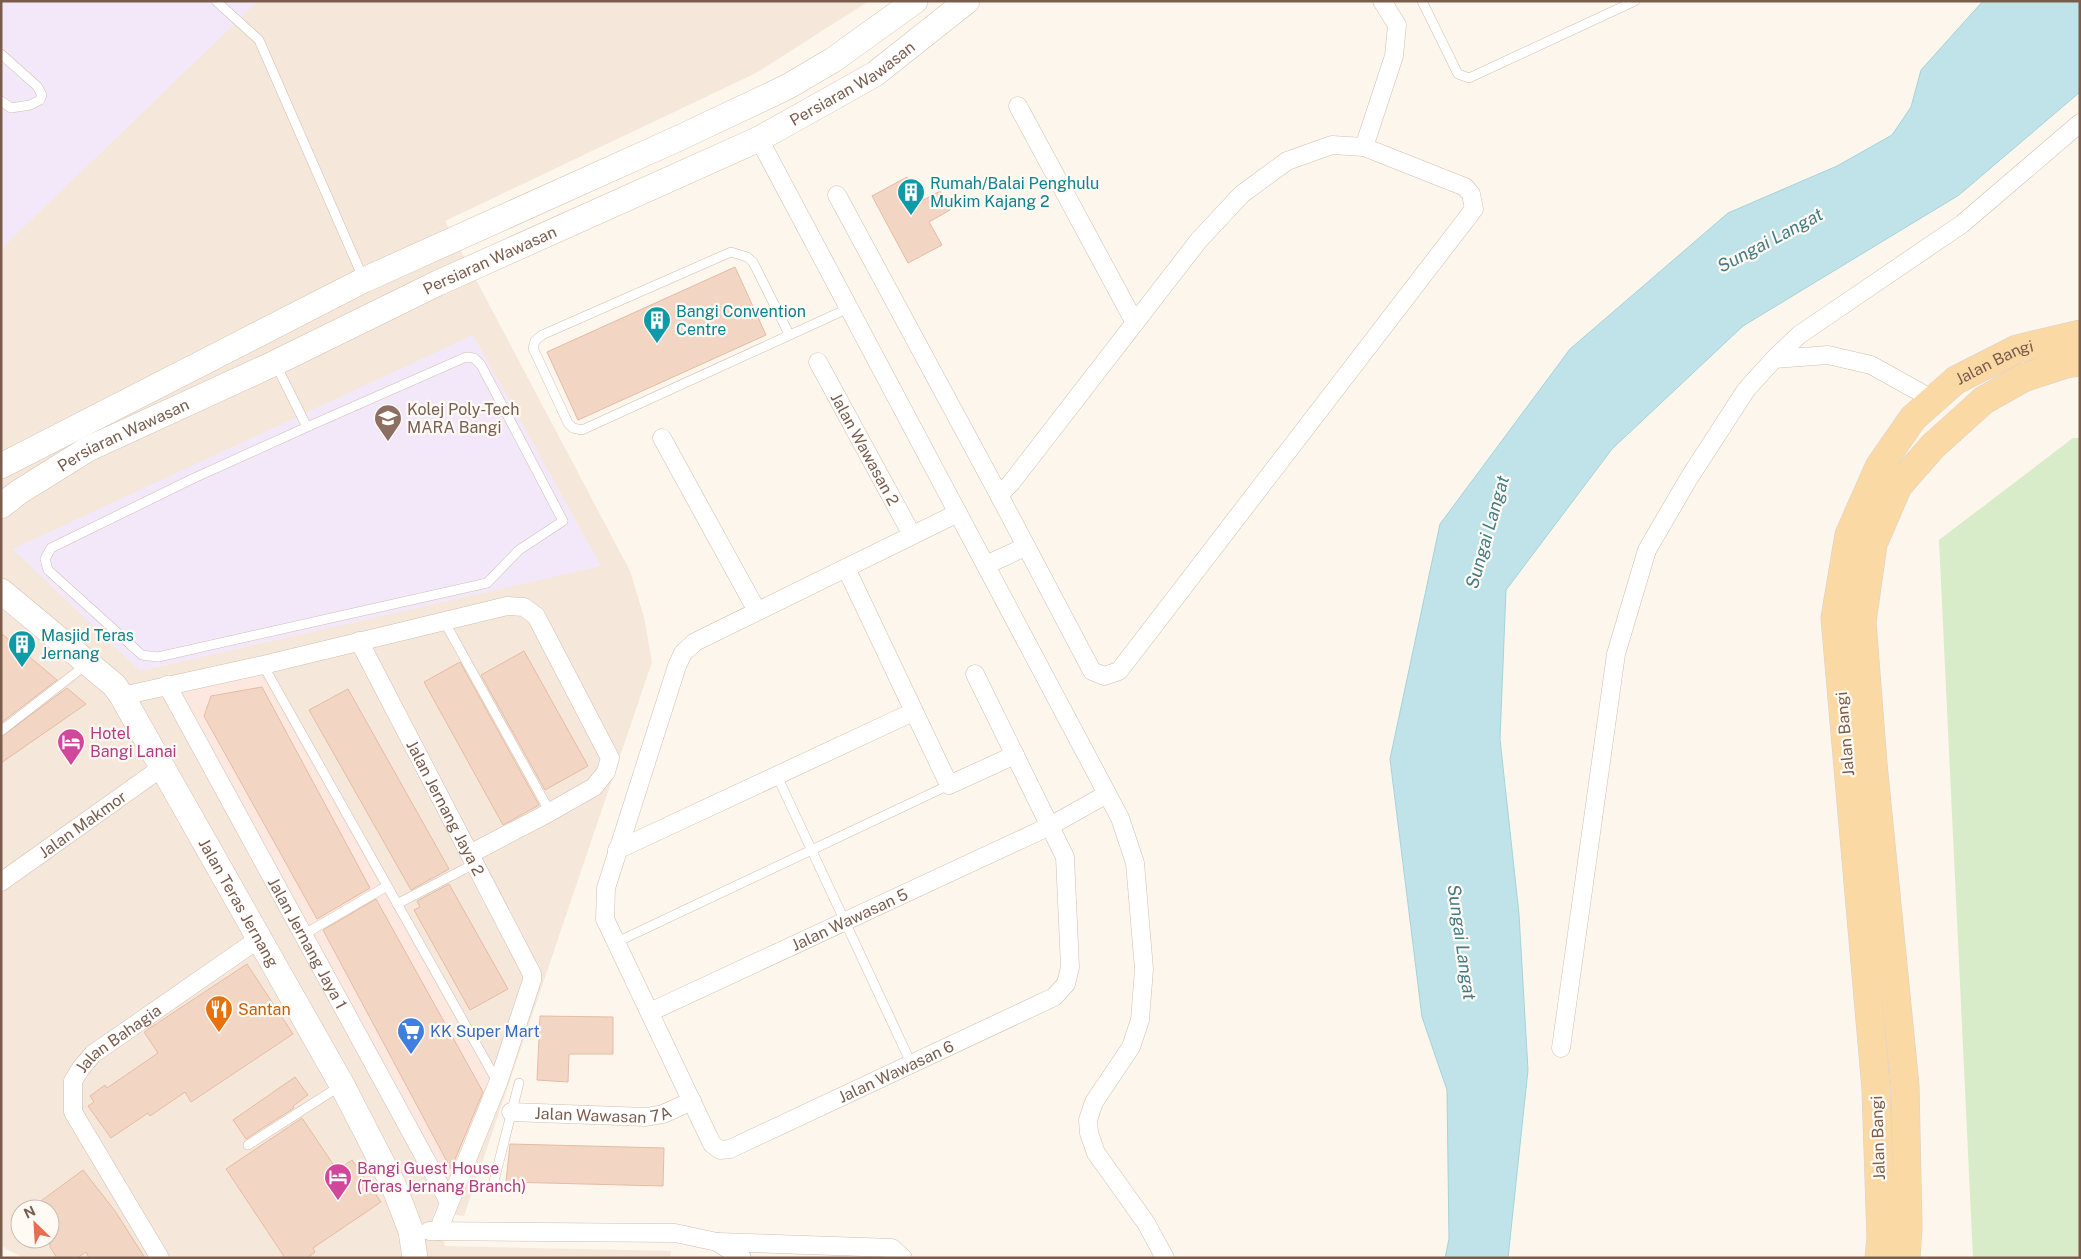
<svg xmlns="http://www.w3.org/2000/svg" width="2081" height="1259" font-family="'Public Sans',sans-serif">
  <rect width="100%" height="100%" fill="#fdf6ec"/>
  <path fill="#f5e8da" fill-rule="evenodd" d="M1 1H869L756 73 445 221 630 571 644 617 652 662 464 1216 435 1213 445 1246 671 1251 670 1258H23L1 1246ZM20 1209H50V1239H20Z"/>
  <path fill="#fde8e0" d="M260 674 491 1082 448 1185 179 691Z"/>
  <g fill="#f3e8fa">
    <path d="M1 1H258L1 249Z"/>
    <path d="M473 335 601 566 140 671 13 549Z"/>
  </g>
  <path fill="#d8ecc9" d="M2073 438H2080V1258H1973L1939 540Z"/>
  <path fill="#bfe3e8" stroke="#a5d3da" d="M1983 1H2080V92L1959 195 1743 326 1612 449 1506 590 1500 739 1519 914 1528 1070 1508 1258H1445L1449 1239 1447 1090 1422 1017 1390 759 1440 524 1570 349 1728 213 1837 166 1892 135 1911 107 1921 70Z"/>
  <g fill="#f3d5c3" stroke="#e6bba3">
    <path d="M907 177 920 202 940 191 950 210 929 222 942 245 908 263 872 196Z"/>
    <path d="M735 267 766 335 578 420 547 352Z"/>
    <path d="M1 633 57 680 1 723Z"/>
    <path d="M524 651 588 766 545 790 481 675Z"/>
    <path d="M460 662 539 805 503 825 424 682Z"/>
    <path d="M262 687 370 888 317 919 204 716 211 696Z"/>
    <path d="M67 688 86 704 1 763V737Z"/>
    <path d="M348 689 449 869 411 890 309 710Z"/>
    <path d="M449 884 508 989 470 1010 414 910 420 907 417 901Z"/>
    <path d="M376 899 483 1092 451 1169 323 930Z"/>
    <path d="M247 964 293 1034 191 1102 185 1092 150 1116 148 1113 111 1138 88 1106 94 1102 90 1096 105 1085 107 1088 158 1053 144 1032Z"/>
    <path d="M540 1016 613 1017V1054H569L568 1082 537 1080Z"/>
    <path d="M295 1077 308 1095 293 1106 294 1108 246 1139 233 1120Z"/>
    <path d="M302 1118 337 1170 352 1160 381 1202 313 1248 315 1252 307 1258H285L226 1169Z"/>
    <path d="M510 1144 664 1148 663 1186 506 1182Z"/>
    <path d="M83 1170 115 1211 145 1258H89L86 1252 77 1258H57L50 1247V1209H30Z"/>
  </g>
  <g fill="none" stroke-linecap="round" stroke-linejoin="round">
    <g stroke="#d1beb0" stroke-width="10">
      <g id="lane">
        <path d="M216 1 259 40 364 280"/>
        <path d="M1422 1 1458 74 1469 78 1635 1"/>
        <path d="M1 54 37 86 42 95 40 100 30 105 11 108 1 101"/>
        <path d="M789 334 753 262 747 257 731 252 542 335 535 341 533 348 568 423 573 428 582 430 849 308"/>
        <path d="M276 365 307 427 192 479 51 548 45 559 48 570 142 655 158 657 487 583 519 550 563 521 481 365 474 358 466 357 307 427"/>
        <path d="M444 621 550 812"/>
        <path d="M263 665 498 1083"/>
        <path d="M1 731 87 664"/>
        <path d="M777 776 911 1063"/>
        <path d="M397 904 476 863"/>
        <path d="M303 935 387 886"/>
        <path d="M617 942 949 785"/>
        <path d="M248 1145 340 1086"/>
        <path d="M493 1185 519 1083"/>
      </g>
    </g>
    <g stroke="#d1beb0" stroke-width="19">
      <g id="street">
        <path d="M1018 106 1135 323"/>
        <path d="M759 139 1120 818 1135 863 1144 969 1140 1020 1131 1047 1094 1102 1088 1120 1089 1133 1096 1153 1146 1223 1165 1258"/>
        <path d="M1332 145 1364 147 1465 187 1471 194 1474 209 1119 671 1104 676 1092 671 999 495 1011 483 1199 240 1242 194 1287 161Z"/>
        <path d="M1364 147 1394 56 1397 25 1382 1"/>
        <path d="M837 195 999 495"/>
        <path d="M1774 359 1828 355 1871 365 1934 400"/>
        <path id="s1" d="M818 362 912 535"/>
        <path d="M662 438 757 611"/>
        <path id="s2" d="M958 513 695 642 683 653 677 666 606 888 605 919 712 1144 720 1150 730 1149 1054 997 1066 984 1070 967 1065 857 975 674"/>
        <path d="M986 565 1025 547"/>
        <path d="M846 568 949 785 1015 755"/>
        <path id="s3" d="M359 641 532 974V980L498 1083 438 1231"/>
        <path id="s4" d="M167 685 449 1202"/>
        <path d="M122 696 263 665 507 606 524 607 536 616 610 758 606 772 594 787 550 812 470 854"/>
        <path d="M617 850 913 712"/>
        <path id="s5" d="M1 882 164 766"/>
        <path id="s6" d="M650 1012 1050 826 1107 794"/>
        <path d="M1561 1048 1616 654 1647 550 1689 478 1746 390 1774 359 1799 335 1962 224 2080 123"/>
        <path id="s7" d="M511 1112 646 1117 663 1114 692 1101"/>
        <path d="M429 1231 675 1233 717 1242 742 1258"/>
        <path d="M718 1242 892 1248 903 1258"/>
        <path id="s8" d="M160 1258 73 1112V1081L81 1068 93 1054 260 938"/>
      </g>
    </g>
    <g stroke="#d6c0b0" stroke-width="26">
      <g id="secondary">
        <path d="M1 466 364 280 677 139 787 87 833 60 915 1"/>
        <path id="s9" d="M1 506 19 492 88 449 275 363 438 283 759 139 875 74 967 1"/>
        <path id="s10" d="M1 591 114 685 122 696 342 1085 393 1184 411 1231 415 1258"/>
      </g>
    </g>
    <g stroke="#dad1cd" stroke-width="29">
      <g id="primary">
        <path id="s11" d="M1879 1258 1881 1238 1876 1089 1835 618 1849 535 1879 467 1913 418 1956 380 2017 349 2080 334"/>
        <path d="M1906 1258 1908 1228 1905 1086 1873 764 1862 622 1873 544 1898 486 1933 446 1984 400 2023 378 2066 364 2080 362"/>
      </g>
    </g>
    <use href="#lane" stroke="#fff" stroke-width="9"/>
    <use href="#street" stroke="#fff" stroke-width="18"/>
    <use href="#secondary" stroke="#fff" stroke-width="25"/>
    <use href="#primary" stroke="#fbd9a5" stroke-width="28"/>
  </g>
  <defs>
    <g id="building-pin" transform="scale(1.4375)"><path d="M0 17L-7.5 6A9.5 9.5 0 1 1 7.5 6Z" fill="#0f9aa8" stroke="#fffaf3"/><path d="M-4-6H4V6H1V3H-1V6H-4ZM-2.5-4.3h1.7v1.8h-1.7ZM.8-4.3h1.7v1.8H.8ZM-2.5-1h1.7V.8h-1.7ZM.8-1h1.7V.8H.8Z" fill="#fff"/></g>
    <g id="university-pin" transform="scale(1.4375)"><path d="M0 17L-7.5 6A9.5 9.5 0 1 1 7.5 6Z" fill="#8d6e63" stroke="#fffaf3"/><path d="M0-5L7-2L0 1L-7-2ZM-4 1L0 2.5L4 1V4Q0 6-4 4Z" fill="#fff"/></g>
    <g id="hotel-pin" transform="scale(1.4375)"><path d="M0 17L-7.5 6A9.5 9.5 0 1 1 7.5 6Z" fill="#d1479c" stroke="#fffaf3"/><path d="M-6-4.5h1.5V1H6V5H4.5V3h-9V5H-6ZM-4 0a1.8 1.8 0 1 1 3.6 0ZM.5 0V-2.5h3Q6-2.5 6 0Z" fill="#fff"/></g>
    <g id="restaurant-pin" transform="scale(1.4375)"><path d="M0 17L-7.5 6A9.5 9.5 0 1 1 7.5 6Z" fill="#e8710a" stroke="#fffaf3"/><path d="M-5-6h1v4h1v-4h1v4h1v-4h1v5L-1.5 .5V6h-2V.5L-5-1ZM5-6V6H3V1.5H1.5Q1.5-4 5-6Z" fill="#fff"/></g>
    <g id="supermarket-pin" transform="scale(1.4375)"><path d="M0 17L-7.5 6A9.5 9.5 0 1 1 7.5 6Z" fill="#3f7fe0" stroke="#fffaf3"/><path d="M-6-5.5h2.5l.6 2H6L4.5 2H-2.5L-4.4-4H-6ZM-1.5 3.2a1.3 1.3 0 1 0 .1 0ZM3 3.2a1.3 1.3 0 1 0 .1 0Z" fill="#fff"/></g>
  </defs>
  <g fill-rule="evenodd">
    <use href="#building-pin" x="911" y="192"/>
    <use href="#building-pin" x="657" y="320"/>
    <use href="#university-pin" x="388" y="418"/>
    <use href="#building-pin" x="22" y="644"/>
    <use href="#hotel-pin" x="71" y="742"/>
    <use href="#restaurant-pin" x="219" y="1009"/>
    <use href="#supermarket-pin" x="411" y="1031"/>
    <use href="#hotel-pin" x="338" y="1177"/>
  </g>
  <g text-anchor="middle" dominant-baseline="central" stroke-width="4.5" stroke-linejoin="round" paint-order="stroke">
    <g font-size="16" fill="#7a5c4d" stroke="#fffaf3">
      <text stroke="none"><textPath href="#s9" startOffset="952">Persiaran Wawasan</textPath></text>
      <text stroke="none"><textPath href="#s9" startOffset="548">Persiaran Wawasan</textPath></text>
      <text stroke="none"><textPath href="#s11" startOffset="960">Jalan Bangi</textPath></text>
      <text stroke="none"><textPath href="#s9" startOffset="142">Persiaran Wawasan</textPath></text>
      <text stroke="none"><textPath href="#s1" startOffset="99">Jalan Wawasan 2</textPath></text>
      <text transform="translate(1845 734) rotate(-95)">Jalan Bangi</text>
      <text stroke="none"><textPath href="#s3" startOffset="188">Jalan Jernang Jaya 2</textPath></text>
      <text stroke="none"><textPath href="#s5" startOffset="100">Jalan Makmor</textPath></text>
      <text stroke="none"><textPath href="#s10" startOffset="398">Jalan Teras Jernang</textPath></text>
      <text stroke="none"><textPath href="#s6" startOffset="220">Jalan Wawasan 5</textPath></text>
      <text stroke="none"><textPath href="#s4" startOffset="294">Jalan Jernang Jaya 1</textPath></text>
      <text stroke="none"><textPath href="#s8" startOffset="264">Jalan Bahagia</textPath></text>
      <text stroke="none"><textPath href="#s2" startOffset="1040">Jalan Wawasan 6</textPath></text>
      <text stroke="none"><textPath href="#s7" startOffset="92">Jalan Wawasan 7A</textPath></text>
      <text transform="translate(1878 1138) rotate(-92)">Jalan Bangi</text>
    </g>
    <g font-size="16" fill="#0d838f" stroke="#fffaf3" text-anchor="start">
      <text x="930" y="183">Rumah/Balai Penghulu<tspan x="930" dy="18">Mukim Kajang 2</tspan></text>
      <text x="676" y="311">Bangi Convention<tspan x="676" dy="18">Centre</tspan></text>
      <text x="41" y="635">Masjid Teras<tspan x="41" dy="18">Jernang</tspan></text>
    </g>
    <g font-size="16" fill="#785e54" stroke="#fffaf3" text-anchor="start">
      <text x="407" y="409">Kolej Poly-Tech<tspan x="407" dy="18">MARA Bangi</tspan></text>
    </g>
    <g font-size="16" fill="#b23c85" stroke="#fffaf3" text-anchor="start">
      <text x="90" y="733">Hotel<tspan x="90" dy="18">Bangi Lanai</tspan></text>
      <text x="357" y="1168">Bangi Guest House<tspan x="357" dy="18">(Teras Jernang Branch)</tspan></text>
    </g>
    <g font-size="16" fill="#c56008" stroke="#fffaf3" text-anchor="start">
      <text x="238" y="1009">Santan</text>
    </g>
    <g font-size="16" fill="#366cbe" stroke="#fffaf3" text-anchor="start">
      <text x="430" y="1031">KK Super Mart</text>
    </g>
    <g font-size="18" font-style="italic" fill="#437c86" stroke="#fffaf3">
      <text transform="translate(1770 240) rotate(-28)">Sungai Langat</text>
      <text transform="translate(1487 532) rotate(-74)">Sungai Langat</text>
      <text transform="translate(1462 942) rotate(82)">Sungai Langat</text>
    </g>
  </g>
  <rect width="2081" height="1259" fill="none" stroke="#7a5c4d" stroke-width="5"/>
  <g transform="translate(35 1224) rotate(335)"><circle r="24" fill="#fffaf3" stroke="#cabbb1"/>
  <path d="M0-4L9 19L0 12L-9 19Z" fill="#e76f51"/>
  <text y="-8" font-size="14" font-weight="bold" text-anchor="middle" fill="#7a5c4d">N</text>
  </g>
</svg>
